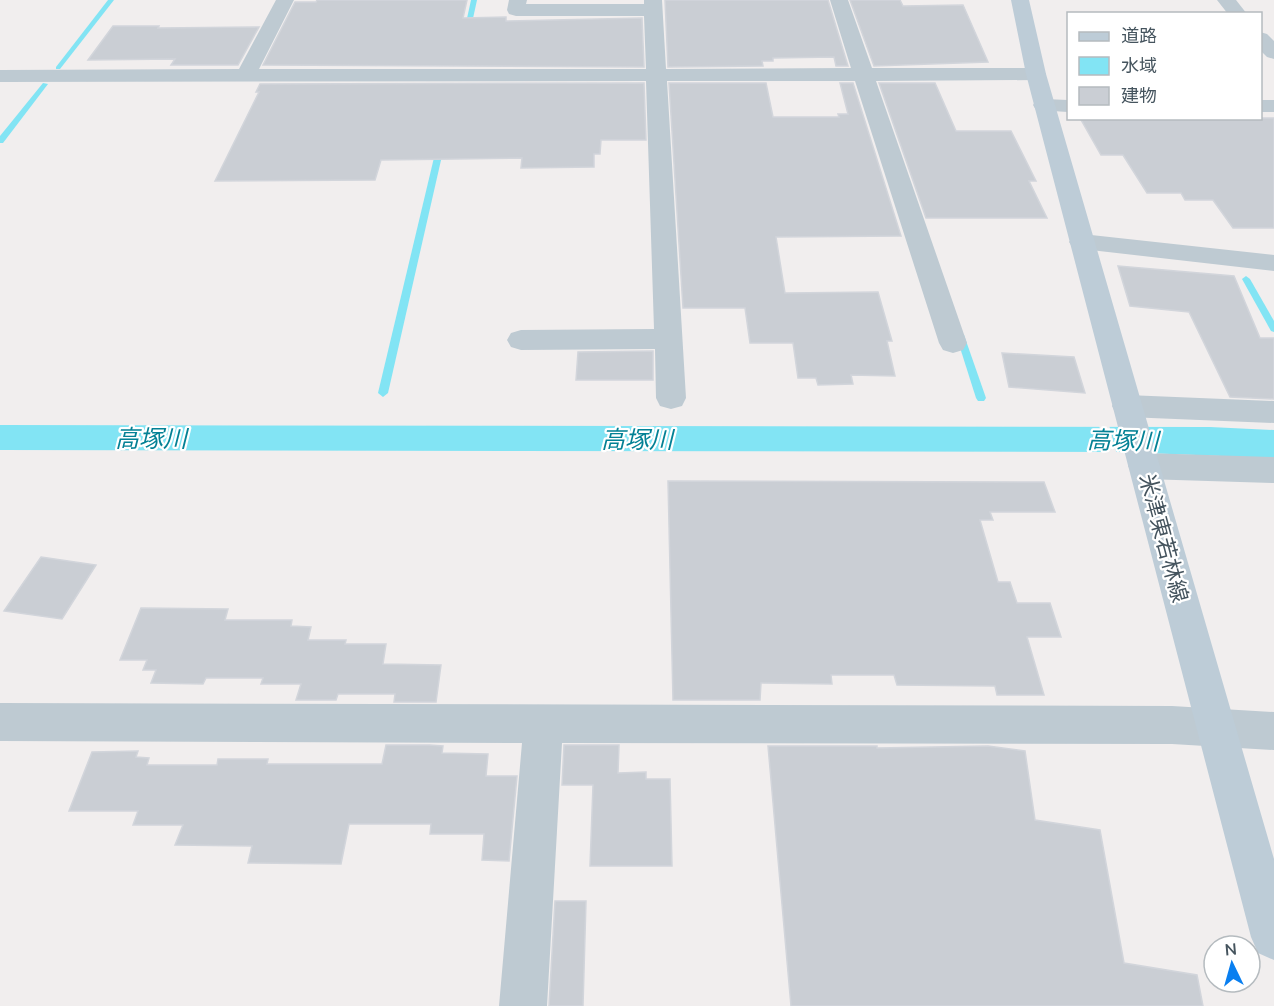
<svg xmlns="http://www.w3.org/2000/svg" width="1274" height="1006" font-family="Mulish,'Noto Sans JP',sans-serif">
  <rect width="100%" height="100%" fill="#f1eeee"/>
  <path fill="#82e4f4" d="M0 425 1210 427 1274 430V458L1119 452 0 450Z"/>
  <path fill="#f1eeee" d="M1099 425H1109L1117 455H1106Z"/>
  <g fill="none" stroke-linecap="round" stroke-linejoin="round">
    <g fill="#82e4f4" fill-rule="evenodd">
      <path d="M108 0H114L60 69H56V67Z"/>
      <path d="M471 0H477L470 32 467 34 464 32Z"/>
      <path d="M43 83 48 84 3 143H0V136Z"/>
      <path d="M437 145 444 147 388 393 383 397 378 393Z"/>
      <path d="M1246 276 1250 279 1274 321V332L1271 331 1242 279Z"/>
      <path d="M960 332 964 335 986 398 984 401H978L976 398 956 335Z"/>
    </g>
  </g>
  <g fill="#caced4" stroke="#d2d5db" stroke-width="1.5">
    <path d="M317 0H467L463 18 506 17V21L642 18 644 67 263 65 295 2H316Z"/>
    <path d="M665 0H828L848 66H836L834 57 773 58V61H762L763 66 668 67Z"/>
    <path d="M850 0H900L903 6 963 5 988 62 874 66Z"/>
    <path d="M113 26H159L158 28 259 27 238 65H171L175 59 88 60Z"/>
    <path d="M644 83 646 140H601L600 154H594V167L521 168 522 158 381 160 375 180 215 181 259 92H256L260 84Z"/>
    <path d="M669 83H766L773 117H839L838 114H848L840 83H853L901 236 776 237 785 293 878 292 892 341H887L895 376 851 375 853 384 818 385 816 378H798L793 343H750L745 308H683Z"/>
    <path d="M879 83H935L956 131H1011L1036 181H1029L1047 218H926Z"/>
    <path d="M1080 118H1274V228H1233L1213 200H1185L1181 193H1147L1123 155H1101Z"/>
    <path d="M1118 266 1234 276 1260 338H1274V399L1230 397 1189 312 1130 306Z"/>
    <path d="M653 351V380H576L578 352Z"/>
    <path d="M1002 353 1074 357 1085 393 1009 387Z"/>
    <path d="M668 481 1044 482 1055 512H990L993 520H980L998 582H1010L1017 603H1050L1061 637H1027L1044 695H997L995 686 897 685 894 675H831L832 684 761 683 760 700H673Z"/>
    <path d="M41 557 96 565 62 619 4 611Z"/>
    <path d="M141 608 228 609 225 620H292L291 626 311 627 308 640H346L345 644H386L383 664 441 665 436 702H394L395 694H338L336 700H296L301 684H261L263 678H206L203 684 151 683 156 670H143L147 660H120Z"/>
    <path d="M386 745H429L443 746 442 753 488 754 486 776H517L509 861 482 860 484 834H430L431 824H349L341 864 248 863 252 846 175 845 183 825H133L138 811H69L92 752 138 751 136 757 149 758 147 765H217L218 759H268L267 764H382Z"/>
    <path d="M564 745H619L618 773 646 772V779H670L672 866H590L593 785H562Z"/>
    <path d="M768 746H877V748L988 746 1025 751 1035 820 1100 830 1124 963 1197 975 1203 1006H791Z"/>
    <path d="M555 901H586L583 1006H549Z"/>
  </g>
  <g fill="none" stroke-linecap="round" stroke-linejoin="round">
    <g fill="#becad2" fill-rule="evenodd">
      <path d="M276 0H294L259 69H646L644 16H516L509 14 507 10 509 0H527L526 4H644V0H662L666 69 851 68 830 0H848L872 68H1036L1043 70 1046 74 1043 78 1036 80 876 81 967 343 963 350 953 353 943 350 939 343 855 81H667L686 398 682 406 671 409 660 406 656 398 655 349 521 350 511 347 507 340 511 333 521 330 654 329 646 81 0 82V70L239 69Z"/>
      <path d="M1217 0H1236L1247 14H1228Z"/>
      <path d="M1260 32 1267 34 1274 41V59L1267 57 1260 50Z"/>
      <path d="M1044 99 1068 100V112L1036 110 1033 105 1036 100Z"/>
      <rect x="1260" y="100" width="14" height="12"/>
      <path d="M1082 234 1274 255V271L1073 248 1069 242 1073 236Z"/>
      <path d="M1127 395 1274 401V423L1127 417 1116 414 1112 406 1116 398Z"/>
      <path d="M1144 453 1274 457V483L1144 479 1133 475 1128 466 1133 457Z"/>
      <path d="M0 703 1172 706 1274 712V750L1172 744 562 743 547 1006H499L522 743 0 741Z"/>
    </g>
    <path fill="#bdccd7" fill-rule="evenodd" d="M1011 0H1029L1046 74 1274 859V960L1258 953 1251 937 1026 74Z"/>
  </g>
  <g text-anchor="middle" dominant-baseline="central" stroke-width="4.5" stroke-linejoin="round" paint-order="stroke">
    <g font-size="22" fill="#45545e" stroke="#fff">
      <text transform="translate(1164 538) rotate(75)">米津東若林線</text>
    </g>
    <g font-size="24" font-style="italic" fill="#038195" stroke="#fff">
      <text x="151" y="438">高塚川</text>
      <text x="637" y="439">高塚川</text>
      <text transform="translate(1123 440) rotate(1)">高塚川</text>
    </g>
  </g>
  <rect x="1067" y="12" width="195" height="108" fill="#ffffff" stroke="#b5bbbf" stroke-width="1.5"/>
  <rect x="1079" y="32" width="30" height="9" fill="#bdccd7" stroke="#b5bbbf" stroke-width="1.5"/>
  <text x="1121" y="42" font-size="18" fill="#45545e">道路</text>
  <rect x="1079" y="57" width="30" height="18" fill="#82e4f4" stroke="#b5bbbf" stroke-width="1.5"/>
  <text x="1121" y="72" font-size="18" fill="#45545e">水域</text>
  <rect x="1079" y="87" width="30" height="18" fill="#caced4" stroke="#b5bbbf" stroke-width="1.5"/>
  <text x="1121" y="102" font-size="18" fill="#45545e">建物</text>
  <g transform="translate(1232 964) rotate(355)"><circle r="28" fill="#ffffff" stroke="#b5bbbf" stroke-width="1.5"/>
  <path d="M0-4.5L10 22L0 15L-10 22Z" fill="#097ff0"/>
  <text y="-9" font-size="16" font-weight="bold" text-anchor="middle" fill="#45545e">N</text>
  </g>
</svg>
